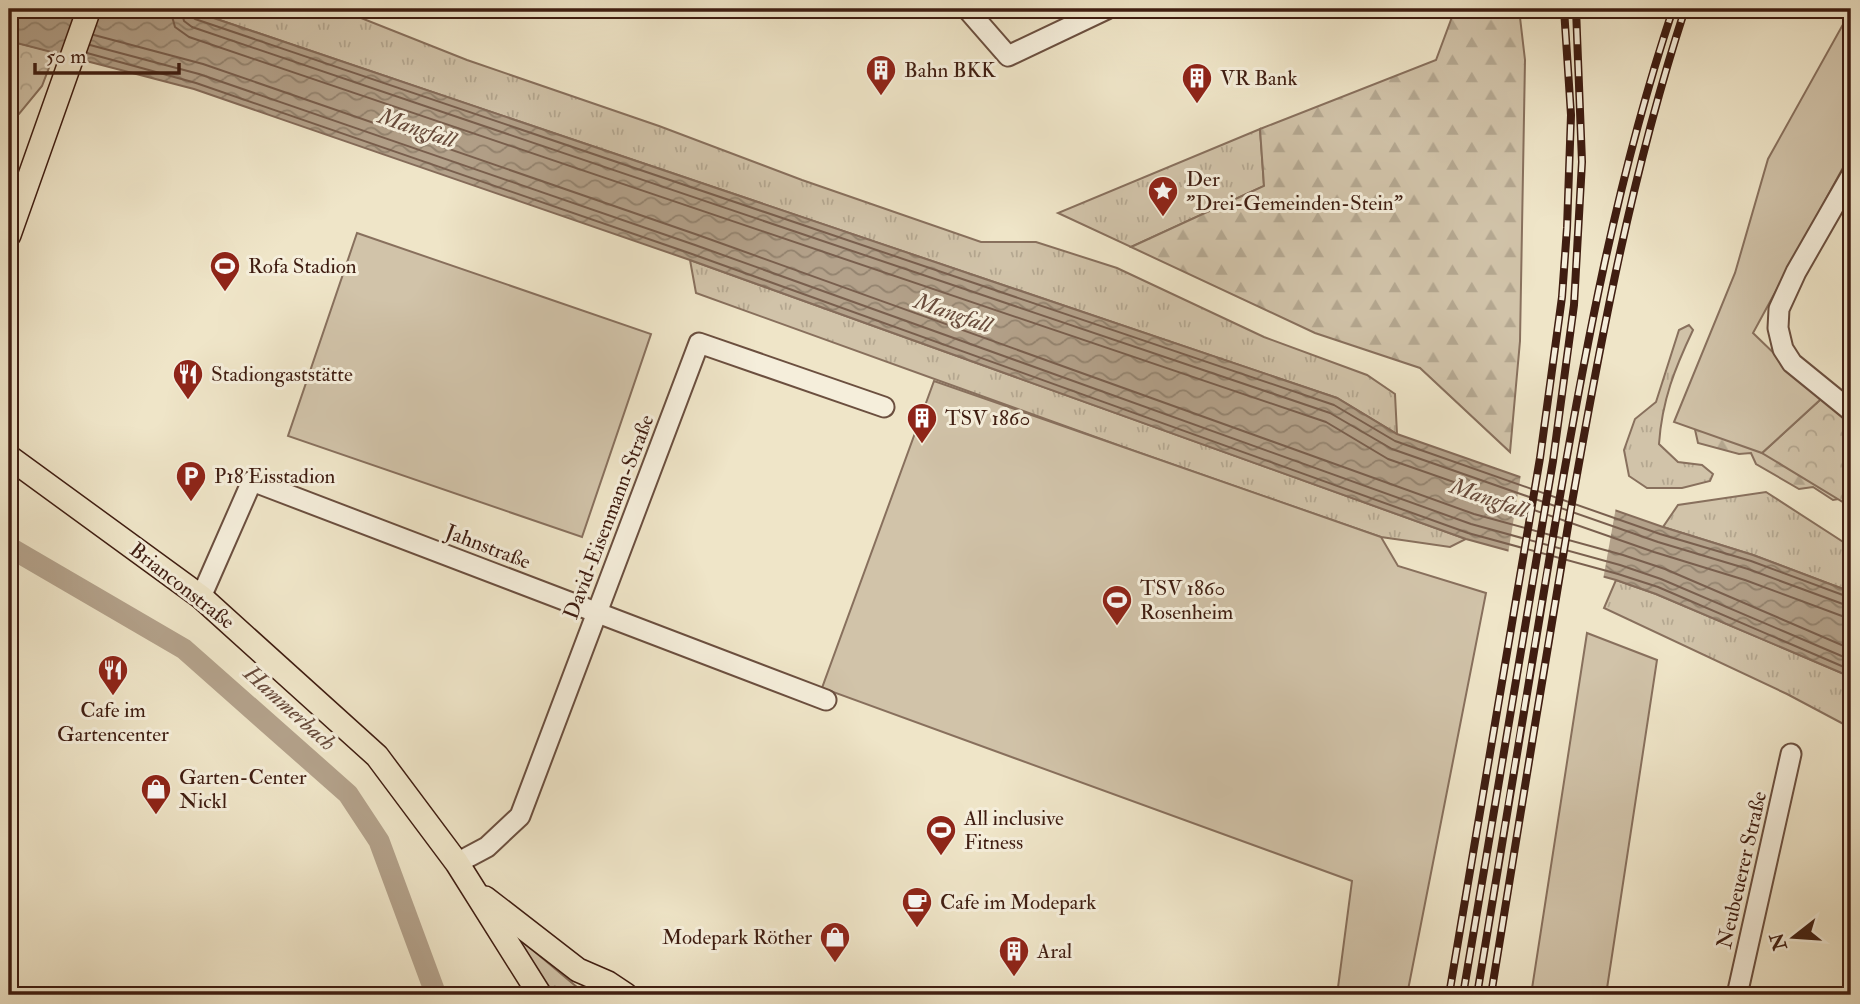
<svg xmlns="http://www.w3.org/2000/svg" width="1860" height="1004" font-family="'IM FELL Double Pica',serif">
  <defs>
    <pattern id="grass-tufts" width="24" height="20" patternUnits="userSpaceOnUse" patternTransform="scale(1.75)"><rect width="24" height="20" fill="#d1c3a9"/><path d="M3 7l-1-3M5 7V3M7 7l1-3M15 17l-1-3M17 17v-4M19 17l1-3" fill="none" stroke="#b4a790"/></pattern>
    <pattern id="forest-firs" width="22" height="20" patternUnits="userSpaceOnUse" patternTransform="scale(1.75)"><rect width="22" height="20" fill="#d1c3a9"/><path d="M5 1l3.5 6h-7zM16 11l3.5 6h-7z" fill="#b4a790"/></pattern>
    <pattern id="park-crowns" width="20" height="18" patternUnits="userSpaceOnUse" patternTransform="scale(1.75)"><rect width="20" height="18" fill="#d1c3a9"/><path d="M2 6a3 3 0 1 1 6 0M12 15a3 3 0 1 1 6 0" fill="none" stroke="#b4a790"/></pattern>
    <pattern id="water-waves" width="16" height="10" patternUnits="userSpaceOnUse" patternTransform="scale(1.75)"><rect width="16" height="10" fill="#b3a18a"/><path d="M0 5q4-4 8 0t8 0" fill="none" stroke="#93836f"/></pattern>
  </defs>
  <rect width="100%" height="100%" fill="#efe5c8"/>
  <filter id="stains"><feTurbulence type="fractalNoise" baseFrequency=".00286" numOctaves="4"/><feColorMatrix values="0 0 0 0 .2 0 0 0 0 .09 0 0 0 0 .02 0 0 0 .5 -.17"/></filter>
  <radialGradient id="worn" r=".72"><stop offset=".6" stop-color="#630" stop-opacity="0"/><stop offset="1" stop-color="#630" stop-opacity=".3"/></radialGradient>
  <g fill="url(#grass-tufts)" stroke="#88705d" stroke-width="2">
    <path d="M187 9 341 10 467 60 659 126 802 180 981 242H1036L1117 268 1264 337 1367 375 1395 394 1397 434 1337 398Z"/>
    <path d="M1260 129 1264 186 1131 247 1058 213Z"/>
    <path d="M690 260 1466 539 1450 547 1381 537 1126 448 696 293Z"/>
    <path d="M1689 325 1693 330C1675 368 1662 400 1659 444L1678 462 1702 465 1713 474 1710 481 1682 488H1647L1629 476 1624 450 1635 419 1656 402 1679 330Z"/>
    <path d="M1766 492 1851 547V592L1753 555 1663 527 1678 505Z"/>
    <path d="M1616 580 1656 594 1851 677V728L1787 694 1604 608Z"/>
    <path d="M516 936 578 988 584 995H552L513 939Z"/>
  </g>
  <g fill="url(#forest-firs)" stroke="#88705d" stroke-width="2">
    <path d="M1455 9H1519L1525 60 1520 341 1510 452 1420 368 1315 333 1131 247 1264 186 1260 129 1436 60Z"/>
    <path d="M1848 414 1851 417V497L1833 500 1813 487 1799 489 1756 464 1751 453 1739 454 1698 443 1694 425 1782 454 1826 415Z"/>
  </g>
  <g fill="url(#park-crowns)" stroke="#88705d" stroke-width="2">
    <path d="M9 41 55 52 42 86 19 114 9 112Z"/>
    <path d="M1821 399 1851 424V507L1762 453Z"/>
  </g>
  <g fill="#d1c3a9" stroke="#88705d" stroke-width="2">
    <path d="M1851 10V153L1753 333 1821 399 1762 453 1674 422 1735 273 1768 159Z"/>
    <path d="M357 233 651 334 582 537 288 436Z"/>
    <path d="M934 381 1381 537 1398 566 1486 593 1407 995H1337L1352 881 822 688Z"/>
    <path d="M1587 633 1657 660 1606 995H1531Z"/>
  </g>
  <path fill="url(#water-waves)" stroke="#856c5a" stroke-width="2" d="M9 9H187L1337 398 1397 434 1663 527 1753 555 1851 592V677L1656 594 1616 580 1466 539 690 260 194 89 9 41Z"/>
  <path fill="#efe5c8" d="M1521 474 1616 507 1603 580 1508 554Z"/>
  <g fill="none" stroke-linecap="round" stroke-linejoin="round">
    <g stroke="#795f4e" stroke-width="2">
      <path d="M170 9 175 27 189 37 1326 422 1388 459 1654 552 1745 580 1842 616 1851 617"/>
      <path d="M181 9 184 21 192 27 1330 413 1392 449 1658 542 1748 569 1851 607"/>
      <path d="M189 9 190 15 195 19 1334 405 1395 441 1660 534 1751 561 1851 598"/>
      <path d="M94 35 203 64 698 235 1474 514 1623 555 1665 569 1851 649"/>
      <path d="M90 45 199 74 695 245 1471 524 1620 565 1661 579 1851 660"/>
      <path d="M87 53 196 83 692 254 1468 533 1618 574 1658 587 1851 670"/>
    </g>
    <path stroke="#b3a18a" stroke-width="21" d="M9 547 184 649 348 794 379 841 436 995"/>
    <g stroke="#6b4f3f" stroke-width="23">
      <g id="minor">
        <path d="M967 9 1008 56 1107 9"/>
        <path d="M1851 176 1796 272 1779 309 1778 328 1783 349 1792 363 1851 411"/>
        <path d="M201 597 252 481 826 700"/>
        <path d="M457 863 487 847 520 816 699 343 884 407"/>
        <path d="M1737 995 1791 754"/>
      </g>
    </g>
    <g stroke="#3f1d11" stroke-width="26">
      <g id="major">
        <path d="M9 235 89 9"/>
        <path d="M9 457 201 597 377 756 457 863 540 995"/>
        <path d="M485 898 578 970 608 983 626 995"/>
      </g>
    </g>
    <use href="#minor" stroke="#f5eedb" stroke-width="19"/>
    <use href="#major" stroke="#efe5c8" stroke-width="23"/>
    <g stroke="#3f1d11" stroke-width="8">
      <g id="rail">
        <path d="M1449 995 1540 458 1562 297 1567 228 1571 115 1564 9"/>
        <path d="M1463 995 1553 461 1574 305 1582 162 1576 9"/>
        <path d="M1477 995C1503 838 1528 681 1555 525 1585 350 1617 177 1673 9"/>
        <path d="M1491 995C1517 835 1543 674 1570 514 1600 343 1631 175 1685 9"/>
      </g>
    </g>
    <use href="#rail" stroke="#f5eedb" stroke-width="5" stroke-dasharray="16" stroke-linecap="butt"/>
  </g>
  <defs>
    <g id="building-pin" transform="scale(1.575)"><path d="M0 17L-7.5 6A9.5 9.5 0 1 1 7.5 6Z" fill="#8f2418" stroke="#f5eedb"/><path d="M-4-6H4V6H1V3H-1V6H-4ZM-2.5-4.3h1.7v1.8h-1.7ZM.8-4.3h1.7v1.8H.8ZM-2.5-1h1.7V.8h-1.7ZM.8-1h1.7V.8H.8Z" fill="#fff"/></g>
    <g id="sight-pin" transform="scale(1.575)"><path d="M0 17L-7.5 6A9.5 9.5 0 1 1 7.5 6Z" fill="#8f2418" stroke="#f5eedb"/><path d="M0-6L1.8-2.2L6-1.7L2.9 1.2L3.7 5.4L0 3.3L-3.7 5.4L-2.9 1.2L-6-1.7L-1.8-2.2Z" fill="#fff"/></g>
    <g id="stadium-pin" transform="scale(1.575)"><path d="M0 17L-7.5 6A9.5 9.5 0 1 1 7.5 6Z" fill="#8f2418" stroke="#f5eedb"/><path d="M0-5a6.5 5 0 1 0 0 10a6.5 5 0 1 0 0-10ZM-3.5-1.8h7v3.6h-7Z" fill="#fff"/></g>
    <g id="restaurant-pin" transform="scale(1.575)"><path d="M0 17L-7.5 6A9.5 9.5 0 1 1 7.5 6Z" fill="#8f2418" stroke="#f5eedb"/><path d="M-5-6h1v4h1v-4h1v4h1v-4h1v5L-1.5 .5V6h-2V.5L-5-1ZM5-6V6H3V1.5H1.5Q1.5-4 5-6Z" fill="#fff"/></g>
    <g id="parking-pin" transform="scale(1.575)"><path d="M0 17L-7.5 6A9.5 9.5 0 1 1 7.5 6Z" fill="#8f2418" stroke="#f5eedb"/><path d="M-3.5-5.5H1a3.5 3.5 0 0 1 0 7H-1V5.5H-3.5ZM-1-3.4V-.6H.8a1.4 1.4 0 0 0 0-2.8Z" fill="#fff"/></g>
    <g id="shop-pin" transform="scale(1.575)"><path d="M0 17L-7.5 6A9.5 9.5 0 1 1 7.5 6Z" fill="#8f2418" stroke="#f5eedb"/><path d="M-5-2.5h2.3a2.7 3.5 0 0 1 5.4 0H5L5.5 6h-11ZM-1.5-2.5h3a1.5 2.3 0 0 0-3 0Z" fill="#fff"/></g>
    <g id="cafe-pin" transform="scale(1.575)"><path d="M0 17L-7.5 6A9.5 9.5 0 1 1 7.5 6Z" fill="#8f2418" stroke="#f5eedb"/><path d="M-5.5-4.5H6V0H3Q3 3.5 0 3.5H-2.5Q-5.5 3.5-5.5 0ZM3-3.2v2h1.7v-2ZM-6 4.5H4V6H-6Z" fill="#fff"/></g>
  </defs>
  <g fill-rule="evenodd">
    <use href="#building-pin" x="881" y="70"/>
    <use href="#building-pin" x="1197" y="78"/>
    <use href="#sight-pin" x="1163" y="191"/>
    <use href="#stadium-pin" x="225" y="266"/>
    <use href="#restaurant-pin" x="188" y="374"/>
    <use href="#building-pin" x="922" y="418"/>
    <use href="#parking-pin" x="191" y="476"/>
    <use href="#stadium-pin" x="1117" y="600"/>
    <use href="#restaurant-pin" x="113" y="670"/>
    <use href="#shop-pin" x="156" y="789"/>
    <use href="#stadium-pin" x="941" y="830"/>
    <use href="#cafe-pin" x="917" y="902"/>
    <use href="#shop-pin" x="835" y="937"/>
    <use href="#building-pin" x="1014" y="951"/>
  </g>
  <g text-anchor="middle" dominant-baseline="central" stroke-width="6" stroke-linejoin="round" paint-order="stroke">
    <g font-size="21" fill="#3f1d11" stroke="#f5eedb" text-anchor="start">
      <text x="904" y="70">Bahn BKK</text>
      <text x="1220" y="78">VR Bank</text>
      <text x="1186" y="179">Der<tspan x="1186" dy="24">"Drei-Gemeinden-Stein"</tspan></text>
      <text x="248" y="266">Rofa Stadion</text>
      <text x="211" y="374">Stadiongaststätte</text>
      <text x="945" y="418">TSV 1860</text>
      <text x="214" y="476">P18 Eisstadion</text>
      <text x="1140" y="588">TSV 1860<tspan x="1140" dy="24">Rosenheim</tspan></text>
      <text x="113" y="710" text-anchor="middle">Cafe im<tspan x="113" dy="24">Gartencenter</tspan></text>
      <text x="179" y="777">Garten-Center<tspan x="179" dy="24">Nickl</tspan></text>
      <text x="964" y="818">All inclusive<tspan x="964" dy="24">Fitness</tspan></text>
      <text x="940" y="902">Cafe im Modepark</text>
      <text x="812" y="937" text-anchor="end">Modepark Röther</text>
      <text x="1037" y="951">Aral</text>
    </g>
    <g font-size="21" fill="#3f1d11" stroke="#f5eedb">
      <text transform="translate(609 517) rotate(-69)">David-Eisenmann-Straße</text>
      <text transform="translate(488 547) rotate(21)">Jahnstraße</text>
      <text transform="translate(182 586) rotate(38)">Brianconstraße</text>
      <text transform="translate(1742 870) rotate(-77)">Neubeuerer Straße</text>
    </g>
    <g font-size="23" font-style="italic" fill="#684b3b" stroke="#f5eedb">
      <text transform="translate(417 128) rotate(19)">Mangfall</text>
      <text transform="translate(953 313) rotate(19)">Mangfall</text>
      <text transform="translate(1489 498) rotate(19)">Mangfall</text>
      <text transform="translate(290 708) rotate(42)">Hammerbach</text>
    </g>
  </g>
  <rect width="1860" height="1004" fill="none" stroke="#efe5c8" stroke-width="35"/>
  <rect x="10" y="10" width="1839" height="983" fill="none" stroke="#3f1d11" stroke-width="3.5"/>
  <rect x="18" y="18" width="1825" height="969" fill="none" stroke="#3f1d11" stroke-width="2"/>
  <g transform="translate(1794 937) rotate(253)" stroke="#f5eedb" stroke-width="5" paint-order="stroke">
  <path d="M0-5L12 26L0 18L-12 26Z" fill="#3f1d11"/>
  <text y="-10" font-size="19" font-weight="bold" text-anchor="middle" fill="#3f1d11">N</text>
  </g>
  <path d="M35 63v10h144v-10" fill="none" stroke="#3f1d11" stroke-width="3.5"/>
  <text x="46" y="63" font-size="21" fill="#3f1d11" stroke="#f5eedb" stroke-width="5" paint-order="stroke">50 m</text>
  <rect width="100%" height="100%" filter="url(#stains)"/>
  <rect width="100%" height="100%" fill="url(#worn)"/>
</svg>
